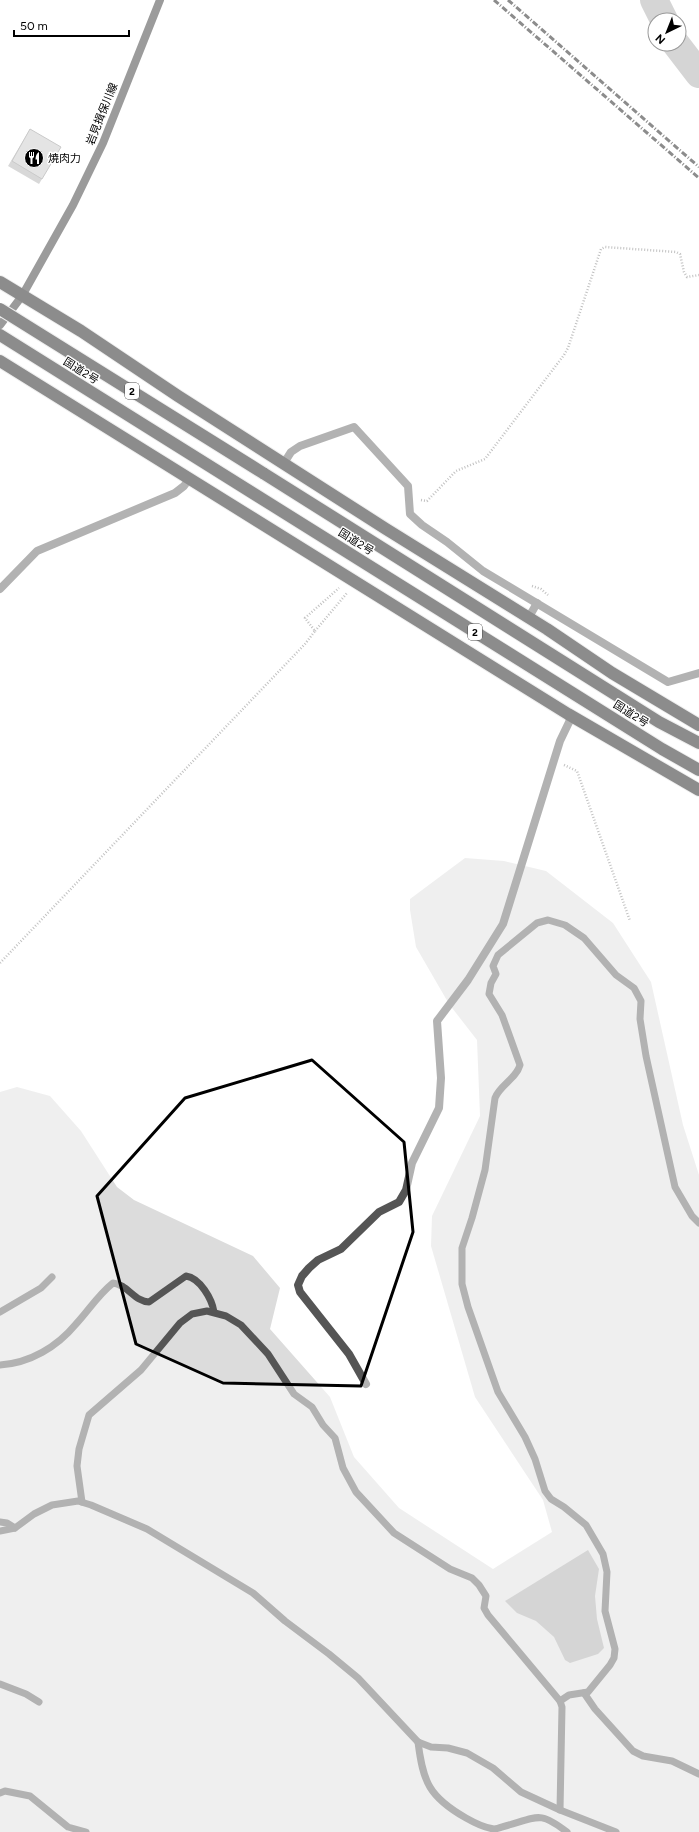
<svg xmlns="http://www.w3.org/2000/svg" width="699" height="1832" font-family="Figtree,'Noto Sans JP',sans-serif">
  <rect width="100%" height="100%" fill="#fff"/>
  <path fill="#dcdcdc" d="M465 858 504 861 546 871 613 923 651 982 683 1125 699 1175V1832H0V1092L17 1087 50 1096 81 1131 117 1187 134 1200 253 1256 280 1288 270 1329 330 1397 354 1457 399 1508 493 1569 552 1532 543 1500 475 1397 431 1246 432 1216 480 1116 477 1040 449 1004 416 947 410 910V899Z"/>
  <path fill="#a3a3a3" d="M588 1550 599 1569 595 1596 597 1619 604 1648 598 1654 570 1663 565 1660 554 1637 536 1621 517 1613 505 1601Z"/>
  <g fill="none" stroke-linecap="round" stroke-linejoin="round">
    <g stroke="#a3a3a3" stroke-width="28">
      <path d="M654 0 664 20"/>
      <path d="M676 44 699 74"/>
    </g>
    <g stroke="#dbdbdb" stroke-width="14">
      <g id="highway">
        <path d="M0 282 81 331 178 396 386 529 547 629 612 673 699 725"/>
        <path d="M0 335 662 749 699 770"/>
        <path d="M0 361 568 714 699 790"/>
        <path d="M263 473 659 722 699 743"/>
      </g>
    </g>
    <g stroke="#777" stroke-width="2.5" stroke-dasharray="1 2" stroke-linecap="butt">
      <path d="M421 500 427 501 456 471 485 459 564 355 568 348 601 249 605 247 676 252 680 254 684 272 687 277 699 275"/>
      <path d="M532 586 541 589 548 595"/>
      <path d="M315 631 347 593"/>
      <path d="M564 765 577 771 630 921"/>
      <path d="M0 963 305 644 315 631 305 618 339 588"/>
    </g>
    <g stroke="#555" stroke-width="7">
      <path d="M0 1312 41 1288 52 1277"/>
      <path d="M0 1365C30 1363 57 1347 76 1324 89 1310 98 1295 113 1283 127 1284 135 1302 149 1302L186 1276C200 1278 212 1299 214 1312"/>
      <path d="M82 1502 77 1466 79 1449 89 1415 141 1370 180 1323 192 1314 207 1311 226 1316 241 1325 268 1354 294 1394 312 1407 323 1425 335 1438 343 1468 356 1492 394 1533 450 1569 472 1578 479 1585 486 1596 484 1608 488 1615 560 1701 562 1707 560 1810"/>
      <path d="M0 1522 7 1523 15 1528"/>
      <path d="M0 1531 15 1528 34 1514 52 1505 78 1501 91 1505 147 1529 253 1593 285 1621 329 1654 358 1678 418 1742 431 1747 448 1748 467 1753 493 1768 521 1792 560 1810 616 1832"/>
      <path d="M0 1684 26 1694 39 1702"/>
      <path d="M584 1693 595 1709 633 1751 643 1756 672 1761 699 1774"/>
      <path d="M560 1701 569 1695 588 1692 610 1665 614 1658 615 1649 605 1611 607 1572 603 1554 586 1525 564 1507 551 1499 545 1491 535 1459 525 1437 498 1392 468 1307 462 1284V1248L472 1218 485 1170 495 1098C500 1085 516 1079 520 1065L502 1015 489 994 491 983 496 974 493 966 498 955 537 923 548 920 565 925 584 938 616 975 634 988 641 1001 640 1019 646 1056 675 1187 692 1216 699 1223"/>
      <path d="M418 1742C423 1782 429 1797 466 1818 473 1822 485 1828 494 1829 498 1829 504 1826 509 1825 539 1816 541 1812 567 1832"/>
      <path d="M0 1793 5 1791 30 1796 68 1827 86 1832"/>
    </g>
    <g stroke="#555" stroke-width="8">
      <path d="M284 463 291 452 300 446 354 427 408 486 410 514 422 525 447 542 483 571 668 682 699 673"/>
      <path d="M0 589 37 551 175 493 184 486 189 479"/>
      <path d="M529 617 537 603"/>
      <path d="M366 1384 349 1354 300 1292 298 1285 302 1276 309 1268 318 1260 341 1249 379 1212 399 1202 406 1190 412 1163 439 1108 441 1078 437 1021 468 980 503 924 560 741 572 716"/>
    </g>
    <path stroke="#222" stroke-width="8" d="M0 325 22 296 73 205 103 143 160 0"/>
    <use href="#highway" stroke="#000" stroke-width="12"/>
    <g stroke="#000" stroke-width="3" stroke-dasharray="6 2 1 2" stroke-linecap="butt">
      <path d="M494 0 699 178"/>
      <path d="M508 0 699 167"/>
    </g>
    <g stroke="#dbdbdb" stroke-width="14" stroke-linecap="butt">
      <path id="highway-bridge" d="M0 309 263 473"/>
    </g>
    <use href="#highway-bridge" stroke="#000" stroke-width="12"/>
  </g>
  <path fill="#a9a9a9" d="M30 129 42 179 39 184 8 166Z"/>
  <path fill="#c4c4c4" stroke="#898989" d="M30 129 61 147 42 179 12 161Z"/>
  <path d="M0 0H699V1832H0ZM312 1060 404 1142 413 1232 361 1386 223 1383 136 1344 97 1196 185 1098Z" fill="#fff" fill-opacity=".55" fill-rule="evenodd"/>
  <path fill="none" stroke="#000" stroke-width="3" stroke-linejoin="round" d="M312 1060 404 1142 413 1232 361 1386 223 1383 136 1344 97 1196 185 1098Z"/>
  <defs>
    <g id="restaurant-disc" transform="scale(1)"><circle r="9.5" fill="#000" stroke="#fff"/><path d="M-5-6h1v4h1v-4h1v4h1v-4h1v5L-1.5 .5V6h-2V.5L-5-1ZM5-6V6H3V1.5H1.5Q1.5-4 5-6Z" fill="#fff"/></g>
  </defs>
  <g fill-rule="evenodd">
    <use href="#restaurant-disc" x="34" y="158"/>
  </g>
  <g text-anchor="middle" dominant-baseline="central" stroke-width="3" stroke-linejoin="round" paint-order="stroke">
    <g fill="#fff" stroke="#4c4c4c" stroke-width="1">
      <rect x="125" y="383" width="14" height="16" rx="3"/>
      <rect x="468" y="624" width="14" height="16" rx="3"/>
    </g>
    <g font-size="10" font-weight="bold" fill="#000">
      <text x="132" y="391">2</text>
      <text x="475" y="632">2</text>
    </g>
    <g font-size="11" fill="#000" stroke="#fff">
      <text transform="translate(102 114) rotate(-68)">岩見揖保川線</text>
      <text transform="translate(81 371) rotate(32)">国道2号</text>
      <text transform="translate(356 542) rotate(32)">国道2号</text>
      <text transform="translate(631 714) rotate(32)">国道2号</text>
    </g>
    <g font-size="11" fill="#000" stroke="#fff" text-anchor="start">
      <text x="48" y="158">焼肉力</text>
    </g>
  </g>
  <g transform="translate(667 32) rotate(223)"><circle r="19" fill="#ffffff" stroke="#999999"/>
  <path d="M0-3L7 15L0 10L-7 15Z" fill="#000000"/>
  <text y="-6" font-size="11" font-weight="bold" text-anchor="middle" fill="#000000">N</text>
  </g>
  <path d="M14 30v6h115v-6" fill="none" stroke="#000000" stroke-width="2"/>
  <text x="20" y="30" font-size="12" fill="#000000" stroke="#ffffff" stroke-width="3" paint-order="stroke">50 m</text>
</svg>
